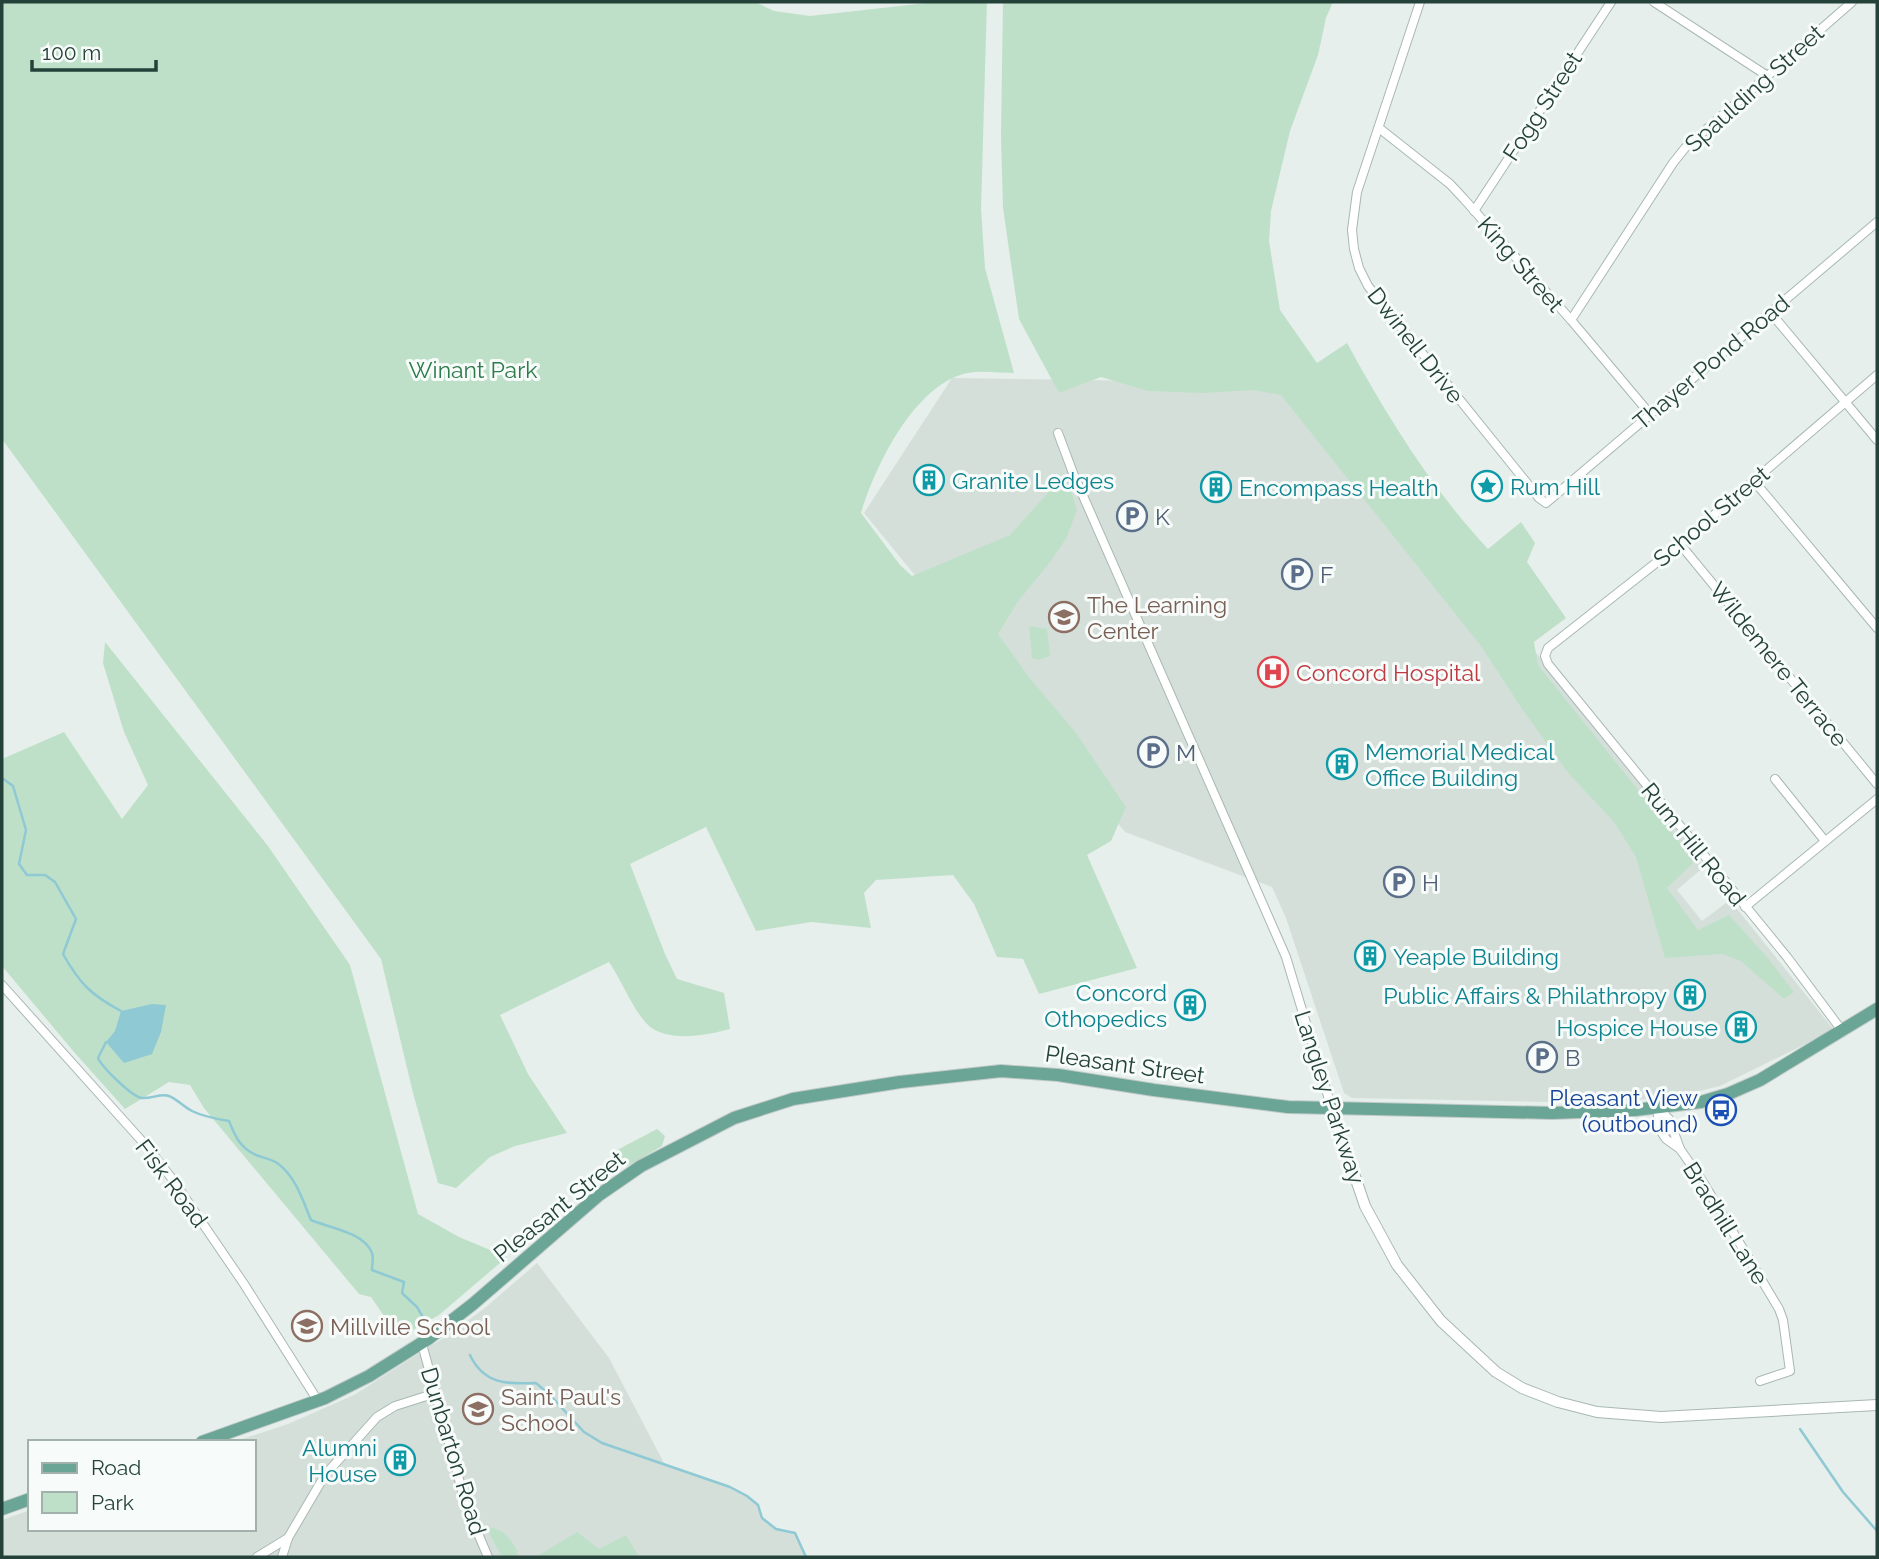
<svg xmlns="http://www.w3.org/2000/svg" width="1879" height="1559" font-family="Raleway,sans-serif">
  <rect width="100%" height="100%" fill="#e6efeb"/>
  <g fill="#d4dfda">
    <path d="M1251 288 1358 428 1705 866 1677 890 1702 921 1730 900 1834 1030 1720 1086 1675 1097 1593 1103 1352 1098 1344 1093 1286 918 1272 887 1125 832 864 513 952 378 1212 382Z"/>
    <path d="M537 1263 609 1358 665 1465 730 1487 747 1496 758 1505 762 1518 776 1529 795 1533 806 1557H2V1520L30 1510V1529H254V1442H233L288 1424 354 1395 445 1337 485 1308Z"/>
  </g>
  <g fill="#bfe0c8">
    <path d="M2 2H755L774 11 810 16 936 2H987L981 209 985 268 1014 373C998 373 975 369 960 375 911 392 875 467 861 513L900 565 912 576 1010 535 1054 486 1068 480 1077 510 1066 539 1047 566 1019 600 998 634 1029 677 1076 733 1126 807 1111 841 1087 855 1137 968 1039 994 1023 959 997 957 974 904 953 875 876 880 864 893 871 928 811 922 756 931 706 827 630 864 665 954 677 979 724 993 730 1029C707 1035 665 1044 646 1023 631 1006 622 981 609 962L500 1015 528 1074 567 1133 515 1146 490 1157 456 1188 438 1183 413 1093 381 959 2 439Z"/>
    <path d="M1003 2H1333L1326 18 1318 55 1290 131 1271 211 1269 241 1280 310 1317 363 1347 343C1387 416 1431 488 1488 549L1521 522 1535 543 1527 562 1566 618 1534 642 1538 665 1695 861 1667 888 1698 930 1729 915 1767 957 1794 992 1784 999 1741 961 1722 954 1665 958 1636 857 1614 822 1569 774 1522 709 1481 646 1281 395 1253 390 1203 393 1148 391 1101 377 1059 393 1019 319 1003 208 1001 136Z"/>
    <path d="M1029 626 1047 629 1050 656 1038 660 1032 658Z"/>
    <path d="M105 642 268 846 350 965 418 1214 459 1237 507 1257 439 1315 399 1338 371 1297 359 1294 204 1108 190 1085 169 1082 125 1109 74 1052 2 966V759L64 732 122 819 148 785 124 732 103 663Z"/>
    <path d="M657 1129 665 1136 662 1146 626 1167H620L615 1157 619 1149Z"/>
    <path d="M492 1528C506 1531 511 1540 518 1552L516 1553 519 1557H502L487 1529Z"/>
    <path d="M577 1532 599 1549 626 1535 639 1557H536Z"/>
  </g>
  <path fill="#8ec9d4" d="M152 1004 166 1005 161 1032 152 1054 124 1063 106 1042 115 1031 121 1011Z"/>
  <g fill="none" stroke-linecap="round" stroke-linejoin="round">
    <g stroke="#8ec9d4" stroke-width="2.5">
      <path d="M2 778 13 786 26 830 19 864 27 875H45L55 882 76 919 63 954C80 984 91 995 121 1011"/>
      <path d="M106 1042 98 1058C102 1067 132 1097 142 1098 151 1099 161 1093 169 1096 177 1099 184 1107 192 1111 204 1117 217 1119 229 1121 235 1136 240 1148 256 1155 263 1158 271 1159 277 1163 295 1175 303 1201 311 1220 329 1228 364 1232 372 1253 374 1258 372 1263 372 1270L404 1282 402 1293 417 1307 428 1326"/>
      <path d="M470 1355C484 1385 508 1384 536 1383L550 1395 584 1432 602 1443 730 1487 747 1496 758 1505 762 1518 776 1529 795 1533 806 1557"/>
      <path d="M1800 1429 1843 1492 1877 1531"/>
    </g>
    <g stroke="#a8b8b2" stroke-width="10">
      <g id="minor">
        <path d="M1420 2 1357 192 1352 230 1354 249 1359 268 1368 286 1539 498 1546 503 1877 222"/>
        <path d="M1654 2 1766 75"/>
        <path d="M1379 128 1450 184 1464 199 1571 320 1650 414"/>
        <path d="M1474 211 1611 2"/>
        <path d="M1770 312 1877 440"/>
        <path d="M1571 320 1673 163 1685 148 1852 2"/>
        <path d="M1058 433 1073 473 1286 957 1331 1106"/>
        <path d="M1754 481 1877 628"/>
        <path d="M1680 544 1877 784"/>
        <path d="M1775 779 1825 841"/>
        <path d="M1745 907 1877 799"/>
        <path d="M2 985 149 1149 173 1180 244 1284 318 1401"/>
        <path d="M1843 1032 1787 957 1548 664 1545 656 1548 648 1680 544 1877 375"/>
        <path d="M1658 1108V1120L1662 1133 1666 1139 1680 1149 1703 1182 1779 1309 1783 1320 1790 1371 1760 1381"/>
        <path d="M1658 1108 1669 1119 1680 1149"/>
        <path d="M422 1344 466 1505 488 1557"/>
        <path d="M257 1557 288 1538 325 1475 377 1417 395 1406 436 1393"/>
        <path d="M282 1557 288 1538"/>
      </g>
    </g>
    <g stroke="#a8b8b2" stroke-width="12">
      <path id="tertiary" d="M1331 1106 1365 1206 1397 1265 1441 1321 1496 1372 1522 1388 1558 1402 1597 1412 1661 1417 1877 1405"/>
    </g>
    <g stroke="#c2cac8" stroke-width="14">
      <g id="primary">
        <path d="M202 1442 325 1398 369 1376 428 1339 473 1304 599 1195 641 1166 734 1118 793 1099 900 1082 1001 1071 1058 1075 1154 1090 1288 1107 1552 1113 1635 1110 1701 1102 1728 1094 1760 1080 1877 1009"/>
        <path d="M2 1509 30 1499"/>
      </g>
    </g>
    <use href="#minor" stroke="#fff" stroke-width="8"/>
    <use href="#tertiary" stroke="#fff" stroke-width="10"/>
    <use href="#primary" stroke="#6aa596" stroke-width="12"/>
  </g>
  <defs>
    <g id="building-ring" transform="scale(1.575)"><circle r="9.5" fill="#f7fbf9" stroke="#0f9aa8" stroke-width="1.5"/><path d="M-4-6H4V6H1V3H-1V6H-4ZM-2.5-4.3h1.7v1.8h-1.7ZM.8-4.3h1.7v1.8H.8ZM-2.5-1h1.7V.8h-1.7ZM.8-1h1.7V.8H.8Z" fill="#0f9aa8"/></g>
    <g id="sight-ring" transform="scale(1.575)"><circle r="9.5" fill="#f7fbf9" stroke="#0f9aa8" stroke-width="1.5"/><path d="M0-6L1.8-2.2L6-1.7L2.9 1.2L3.7 5.4L0 3.3L-3.7 5.4L-2.9 1.2L-6-1.7L-1.8-2.2Z" fill="#0f9aa8"/></g>
    <g id="parking-ring" transform="scale(1.575)"><circle r="9.5" fill="#f7fbf9" stroke="#5c6f8a" stroke-width="1.5"/><path d="M-3.5-5.5H1a3.5 3.5 0 0 1 0 7H-1V5.5H-3.5ZM-1-3.4V-.6H.8a1.4 1.4 0 0 0 0-2.8Z" fill="#5c6f8a"/></g>
    <g id="school-ring" transform="scale(1.575)"><circle r="9.5" fill="#f7fbf9" stroke="#8d6e63" stroke-width="1.5"/><path d="M0-5L7-2L0 1L-7-2ZM-4 1L0 2.5L4 1V4Q0 6-4 4Z" fill="#8d6e63"/></g>
    <g id="hospital-ring" transform="scale(1.575)"><circle r="9.5" fill="#f7fbf9" stroke="#e0444e" stroke-width="1.5"/><path d="M-5-5h3v3.5h4V-5h3V5h-3V1.5h-4V5h-3Z" fill="#e0444e"/></g>
    <g id="bus-ring" transform="scale(1.575)"><circle r="9.5" fill="#f7fbf9" stroke="#1a4fb4" stroke-width="1.5"/><path d="M-5-6H5V4H4V6H2V4H-2V6H-4V4H-5ZM-3.5-4V0h7V-4ZM-3.5 1.2v1.5H-2V1.2ZM2 1.2v1.5H3.5V1.2Z" fill="#1a4fb4"/></g>
  </defs>
  <g fill-rule="evenodd">
    <use href="#building-ring" x="929" y="480"/>
    <use href="#sight-ring" x="1487" y="486"/>
    <use href="#building-ring" x="1216" y="487"/>
    <use href="#parking-ring" x="1132" y="516"/>
    <use href="#parking-ring" x="1297" y="574"/>
    <use href="#school-ring" x="1064" y="617"/>
    <use href="#hospital-ring" x="1273" y="672"/>
    <use href="#parking-ring" x="1153" y="752"/>
    <use href="#building-ring" x="1342" y="764"/>
    <use href="#parking-ring" x="1399" y="882"/>
    <use href="#building-ring" x="1370" y="956"/>
    <use href="#building-ring" x="1690" y="995"/>
    <use href="#building-ring" x="1190" y="1005"/>
    <use href="#building-ring" x="1741" y="1027"/>
    <use href="#parking-ring" x="1542" y="1057"/>
    <use href="#bus-ring" x="1721" y="1110"/>
    <use href="#school-ring" x="307" y="1326"/>
    <use href="#school-ring" x="478" y="1409"/>
    <use href="#building-ring" x="400" y="1460"/>
  </g>
  <g text-anchor="middle" dominant-baseline="central" stroke-width="6" stroke-linejoin="round" paint-order="stroke">
    <g font-size="23" fill="#24423a" stroke="#f7fbf9">
      <text transform="translate(1754 88) rotate(-42)">Spaulding Street</text>
      <text transform="translate(1542 106) rotate(-57)">Fogg Street</text>
      <text transform="translate(1521 264) rotate(49)">King Street</text>
      <text transform="translate(1416 345) rotate(52)">Dwinell Drive</text>
      <text transform="translate(1711 362) rotate(-40)">Thayer Pond Road</text>
      <text transform="translate(1711 516) rotate(-40)">School Street</text>
      <text transform="translate(1779 664) rotate(51)">Wildemere Terrace</text>
      <text transform="translate(1694 844) rotate(51)">Rum Hill Road</text>
      <text transform="translate(1125 1064) rotate(8)">Pleasant Street</text>
      <text transform="translate(1330 1097) rotate(72)">Langley Parkway</text>
      <text transform="translate(172 1183) rotate(53)">Fisk Road</text>
      <text transform="translate(559 1206) rotate(-39)">Pleasant Street</text>
      <text transform="translate(1726 1223) rotate(58)">Bradhill Lane</text>
      <text transform="translate(454 1451) rotate(73)">Dunbarton Road</text>
    </g>
    <g font-size="23" fill="#2d7a4b" stroke="#f7fbf9">
      <text x="473" y="369">Winant Park</text>
    </g>
    <g font-size="23" fill="#0d838f" stroke="#f7fbf9" text-anchor="start">
      <text x="952" y="480">Granite Ledges</text>
      <text x="1510" y="486">Rum Hill</text>
      <text x="1239" y="487">Encompass Health</text>
      <text x="1365" y="751">Memorial Medical<tspan x="1365" dy="26">Office Building</tspan></text>
      <text x="1393" y="956">Yeaple Building</text>
      <text x="1167" y="992" text-anchor="end">Concord<tspan x="1167" dy="26">Othopedics</tspan></text>
      <text x="1667" y="995" text-anchor="end">Public Affairs &amp; Philathropy</text>
      <text x="1718" y="1027" text-anchor="end">Hospice House</text>
      <text x="377" y="1447" text-anchor="end">Alumni<tspan x="377" dy="26">House</tspan></text>
    </g>
    <g font-size="23" fill="#4e5e75" stroke="#f7fbf9" text-anchor="start">
      <text x="1155" y="516">K</text>
      <text x="1320" y="574">F</text>
      <text x="1176" y="752">M</text>
      <text x="1422" y="882">H</text>
      <text x="1565" y="1057">B</text>
    </g>
    <g font-size="23" fill="#785e54" stroke="#f7fbf9" text-anchor="start">
      <text x="1087" y="604">The Learning<tspan x="1087" dy="26">Center</tspan></text>
      <text x="330" y="1326">Millville School</text>
      <text x="501" y="1396">Saint Paul's<tspan x="501" dy="26">School</tspan></text>
    </g>
    <g font-size="23" fill="#be3a42" stroke="#f7fbf9" text-anchor="start">
      <text x="1296" y="672">Concord Hospital</text>
    </g>
    <g font-size="23" fill="#164399" stroke="#f7fbf9" text-anchor="end">
      <text x="1698" y="1097">Pleasant View<tspan x="1698" dy="26">(outbound)</tspan></text>
    </g>
  </g>
  <rect width="1879" height="1559" fill="none" stroke="#24423a" stroke-width="7"/>
  <rect x="28" y="1440" width="228" height="91" fill="#f7fbf9" stroke="#a3b1ad" stroke-width="2"/>
  <rect x="42" y="1463" width="35" height="10" fill="#6aa596" stroke="#a3b1ad" stroke-width="2"/>
  <text x="91" y="1475" font-size="21" fill="#24423a">Road</text>
  <rect x="42" y="1492" width="35" height="21" fill="#bfe0c8" stroke="#a3b1ad" stroke-width="2"/>
  <text x="91" y="1510" font-size="21" fill="#24423a">Park</text>
  <path d="M32 60v10h124v-10" fill="none" stroke="#24423a" stroke-width="3.5"/>
  <text x="42" y="60" font-size="21" fill="#24423a" stroke="#f7fbf9" stroke-width="5" paint-order="stroke">100 m</text>
</svg>
